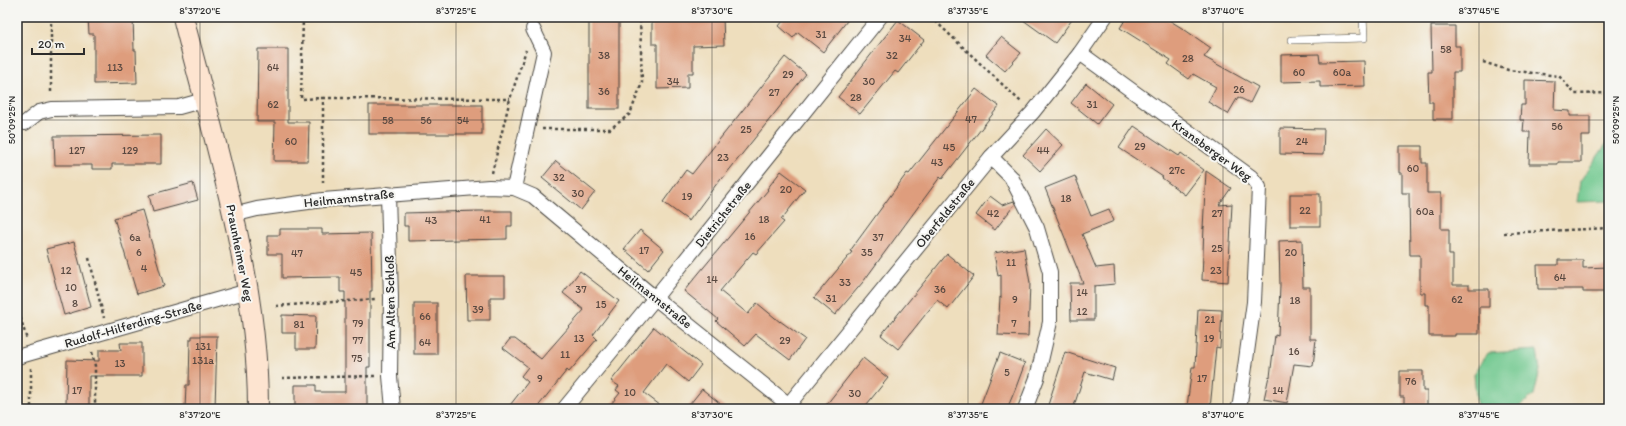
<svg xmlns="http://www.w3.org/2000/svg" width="1626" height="426" font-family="Itim,sans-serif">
  <rect width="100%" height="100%" fill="#f6f6f2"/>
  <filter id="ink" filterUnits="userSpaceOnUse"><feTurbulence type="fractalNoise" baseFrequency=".025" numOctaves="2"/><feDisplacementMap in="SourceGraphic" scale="8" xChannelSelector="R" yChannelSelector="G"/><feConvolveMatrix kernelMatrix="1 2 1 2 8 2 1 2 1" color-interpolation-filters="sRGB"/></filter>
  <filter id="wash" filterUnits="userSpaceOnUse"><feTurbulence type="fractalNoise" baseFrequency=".012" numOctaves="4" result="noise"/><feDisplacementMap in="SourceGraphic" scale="16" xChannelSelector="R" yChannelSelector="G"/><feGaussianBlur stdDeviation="0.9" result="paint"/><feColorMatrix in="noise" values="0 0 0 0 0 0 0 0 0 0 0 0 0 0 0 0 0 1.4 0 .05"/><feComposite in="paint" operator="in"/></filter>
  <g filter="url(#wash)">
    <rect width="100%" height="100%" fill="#eedebd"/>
    <g fill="#6fc88e" stroke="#4d7a5c">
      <path d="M1607 143H1609V201L1577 202 1580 181Z"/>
      <path d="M1537 350 1540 370 1534 395 1516 409H1477L1474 374 1488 353Z"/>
    </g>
    <g id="blocks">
      <g fill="#de9d7d">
        <path d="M88 17H133L134 50H136L137 83 94 84V34H89Z"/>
        <rect x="589" y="17" width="30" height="92"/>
        <path d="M652 17H723L724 45 693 46V73H688V88L657 89V44H652Z"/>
        <path d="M778 17H850L823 52 798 32 793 38 779 26 783 21Z"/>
        <path d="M1019 17H1074L1055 43Z"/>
        <path d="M1127 17H1164L1185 30 1211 48 1204 57 1258 87 1250 103 1238 97 1228 114 1208 102 1216 87 1193 74 1189 79 1168 64 1171 60 1120 28Z"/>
        <path d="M898 20 924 40 898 73 895 71 860 114 838 97Z"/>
        <path d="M1431 26H1455V46H1460V72H1453V119H1433V102H1429L1428 72H1432Z"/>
        <path d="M1001 37 1021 53 1005 71 986 55Z"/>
        <path d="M258 49H288V122H309L308 161H274L275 122H257Z"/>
        <path d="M1319 54 1320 62 1364 61 1365 86 1320 87V81L1281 82V55Z"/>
        <path d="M785 57 806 74 722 179 721 178 689 221 663 202 686 170 692 174Z"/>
        <path d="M1525 80 1555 81 1554 110 1570 111V116H1590V136H1581V162H1558V164H1529L1530 132H1523L1524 120H1520L1521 105H1525Z"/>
        <path d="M1086 83 1112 104 1097 124 1071 103Z"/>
        <path d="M976 89 999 106 942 179 940 177 863 282 835 315 814 298 852 252 850 251 907 173 909 174Z"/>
        <rect x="369" y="105" width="113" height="29"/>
        <path d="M1134 126 1179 156 1181 153 1204 170 1185 195 1162 178 1163 177 1119 148Z"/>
        <path d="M1280 128 1324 129 1323 155 1280 154Z"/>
        <path d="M1046 129 1063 145 1040 171 1023 155Z"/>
        <path d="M161 135V164H112V169H92V165H55L54 136Z"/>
        <path d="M1399 146H1422V163H1427V193H1441V229H1449V255H1453V285H1469V289H1489V307H1479V334H1455V336H1429V305H1425V293H1420V255H1410L1409 193H1402V173H1399Z"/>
        <path d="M556 161 595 192 581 210 542 178Z"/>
        <path d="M781 171 805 189 781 220 784 222 756 254 753 252 720 291 748 314 757 303 780 322V321L805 339 790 360 756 334 745 346 716 321 718 319 684 291 768 190 767 189Z"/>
        <path d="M1206 171 1231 188 1219 205 1232 204 1228 282 1202 280 1204 226 1203 229Z"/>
        <path d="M1075 176 1091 216 1109 209 1114 221 1082 234 1096 268 1114 266 1115 284 1094 286V320H1071L1070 283H1083L1045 188Z"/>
        <path d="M193 183 198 200 153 212 149 195Z"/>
        <rect x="1290" y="194" width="30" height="32"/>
        <path d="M990 196 1002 205 1014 201 1015 204 995 230 976 215Z"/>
        <path d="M142 210 164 286 137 294 114 218Z"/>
        <path d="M479 211H512V226H507V239L408 241V226H404V213Z"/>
        <path d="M280 229H322V234L371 233 372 291H370V367H367V409L295 408V385H316V392H345V292H340V277L282 278V254H268V235H280Z"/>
        <path d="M640 230 664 250 648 270 624 249Z"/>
        <path d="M1302 240 1303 287H1310V339H1316L1313 366 1294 364 1287 403 1264 399 1269 376 1270 377 1275 335 1278 336 1280 286 1279 241Z"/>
        <path d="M74 242 91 307 64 315 46 249Z"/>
        <path d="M1024 248 1030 283 1028 336 998 335 1000 297 1001 298V275L998 276 994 253Z"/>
        <path d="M947 254 974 276 948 309 937 300 898 349 881 335Z"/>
        <path d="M1558 260H1583V268L1609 267V292H1583V289H1538L1537 265H1558Z"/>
        <path d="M580 271 619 301 593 335 597 339 569 372 567 370 536 409H507L528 382 521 376 528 367 503 348 510 339H515L541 359 584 310 563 293Z"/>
        <path d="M466 276H505V297H490V320H467Z"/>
        <rect x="414" y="303" width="23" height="51"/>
        <path d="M1198 309 1222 310 1220 348 1216 347 1210 409 1187 407 1192 367H1195Z"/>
        <path d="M282 315 316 316 315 349H296V333H282Z"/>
        <path d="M654 327 701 365 688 382 666 364 644 393 665 409H607L620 393 616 390 619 386 611 381Z"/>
        <path d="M192 336H217L215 409H185L186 385H189L190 339H192Z"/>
        <path d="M120 343H142V376H89V409H71V406L66 405 67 360 99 361V350H121Z"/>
        <path d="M1065 352 1115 368 1112 380 1085 372 1073 409H1061L1048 405Z"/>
        <path d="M1000 353 1025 363 1015 390 1007 409H979Z"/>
        <path d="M863 358 888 378 863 409H823Z"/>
        <path d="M1400 371H1423V391H1427V409H1404V397H1400Z"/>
        <path d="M702 389 727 409H686Z"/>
      </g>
    </g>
  </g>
  <g filter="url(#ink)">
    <use href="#blocks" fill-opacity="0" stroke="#484641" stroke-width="1"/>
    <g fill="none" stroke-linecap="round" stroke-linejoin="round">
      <g stroke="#484641" stroke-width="8">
        <path id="lane" d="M1292 40 1364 38 1363 17"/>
      </g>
      <g stroke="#484641" stroke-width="16">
        <g id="street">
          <path d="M1080 53 1251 177 1259 187 1254 302 1240 403 1238 409"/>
          <path d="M25 123 39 112 52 109 179 107 204 100"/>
          <path d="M991 157 1011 177 1037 228 1050 272V322L1037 378 1025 409"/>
          <path d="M514 188 544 52 533 29"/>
          <path d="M388 194 391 298 390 376 393 409"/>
          <path d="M233 215 257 209 323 200 489 187 514 188 533 196 655 298 794 409"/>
          <path d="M17 357 248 291"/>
          <path d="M564 409 655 298 880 17"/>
          <path d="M785 409 991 157 1033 112 1080 53 1105 17"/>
        </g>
      </g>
      <g stroke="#484641" stroke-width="22">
        <path id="secondary" d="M183 17C215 144 258 277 258 409"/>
      </g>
      <g stroke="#484641" stroke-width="2.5" stroke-dasharray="3 3" stroke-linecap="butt">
        <path d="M51 17V95"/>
        <path d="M303 17 301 99 323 98V185"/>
        <path d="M931 17 1021 102"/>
        <path d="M1483 62 1508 70 1559 76 1575 94 1609 93"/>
        <path d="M323 98 510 99"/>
        <path d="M542 129H610L630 114 642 83 640 17"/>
        <path d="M492 173 510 99 526 50"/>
        <path d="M1504 233 1609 228"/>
        <path d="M89 258 104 318"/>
        <path d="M17 306 27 340"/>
        <path d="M276 306 375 299"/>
        <path d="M92 352 95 366V407"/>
        <path d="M31 368V409"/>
        <path d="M282 378 376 376"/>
      </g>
      <use href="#lane" stroke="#fff" stroke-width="7"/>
      <use href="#street" stroke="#fff" stroke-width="14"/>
      <use href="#secondary" stroke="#fde4d0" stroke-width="20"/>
    </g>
  </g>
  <path fill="none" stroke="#2b2b2b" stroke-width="1" stroke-opacity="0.45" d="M200 17V409M456 17V409M712 17V409M968 17V409M1223 17V409M1479 17V409M17 120H1609"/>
  <g text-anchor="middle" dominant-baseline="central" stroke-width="4" stroke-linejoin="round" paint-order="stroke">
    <g font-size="11" fill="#584840">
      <text x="821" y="34">31</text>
      <text x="905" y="38">34</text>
      <text x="1446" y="49">58</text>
      <text x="604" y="55">38</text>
      <text x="892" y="55">32</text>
      <text x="1188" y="58">28</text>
      <text x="115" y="67">113</text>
      <text x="273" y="67">64</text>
      <text x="1299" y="72">60</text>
      <text x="1342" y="72">60a</text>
      <text x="788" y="74">29</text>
      <text x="673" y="81">34</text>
      <text x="869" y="81">30</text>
      <text x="1239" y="89">26</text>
      <text x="604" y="91">36</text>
      <text x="774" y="92">27</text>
      <text x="856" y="97">28</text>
      <text x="273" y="104">62</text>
      <text x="1092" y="104">31</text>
      <text x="971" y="119">47</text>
      <text x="388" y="120">58</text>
      <text x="426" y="120">56</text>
      <text x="463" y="120">54</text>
      <text x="1557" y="126">56</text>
      <text x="746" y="129">25</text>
      <text x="291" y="141">60</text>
      <text x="1302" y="141">24</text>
      <text x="1140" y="146">29</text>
      <text x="949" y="147">45</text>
      <text x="77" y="150">127</text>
      <text x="130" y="150">129</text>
      <text x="1043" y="150">44</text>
      <text x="723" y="157">23</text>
      <text x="937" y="162">43</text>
      <text x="1413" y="168">60</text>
      <text x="1177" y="170">27c</text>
      <text x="559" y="177">32</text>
      <text x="786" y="189">20</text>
      <text x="578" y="193">30</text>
      <text x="687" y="196">19</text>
      <text x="1066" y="198">18</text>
      <text x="1305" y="210">22</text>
      <text x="1425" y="211">60a</text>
      <text x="993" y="213">42</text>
      <text x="1217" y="213">27</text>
      <text x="485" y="219">41</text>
      <text x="764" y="219">18</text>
      <text x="431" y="220">43</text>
      <text x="750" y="236">16</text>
      <text x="135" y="237">6a</text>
      <text x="878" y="237">37</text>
      <text x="1217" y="248">25</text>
      <text x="644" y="250">17</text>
      <text x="139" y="252">6</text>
      <text x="867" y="252">35</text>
      <text x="1291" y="252">20</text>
      <text x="297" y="253">47</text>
      <text x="1011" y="262">11</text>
      <text x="144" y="268">4</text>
      <text x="66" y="270">12</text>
      <text x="1216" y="270">23</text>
      <text x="356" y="272">45</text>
      <text x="1560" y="277">64</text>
      <text x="712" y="279">14</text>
      <text x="845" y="282">33</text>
      <text x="71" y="287">10</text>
      <text x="581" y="289">37</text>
      <text x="940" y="289">36</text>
      <text x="1082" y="292">14</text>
      <text x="831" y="298">31</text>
      <text x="1015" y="299">9</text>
      <text x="1457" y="299">62</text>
      <text x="1295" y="300">18</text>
      <text x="75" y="303">8</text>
      <text x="601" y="304">15</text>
      <text x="478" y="309">39</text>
      <text x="1082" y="311">12</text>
      <text x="425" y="316">66</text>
      <text x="1210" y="319">21</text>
      <text x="358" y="323">79</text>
      <text x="1014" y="323">7</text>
      <text x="299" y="324">81</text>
      <text x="579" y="338">13</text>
      <text x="1209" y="338">19</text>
      <text x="358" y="340">77</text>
      <text x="785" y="340">29</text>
      <text x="425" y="342">64</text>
      <text x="203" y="346">131</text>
      <text x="1294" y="351">16</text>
      <text x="565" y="354">11</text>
      <text x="357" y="358">75</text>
      <text x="203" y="360">131a</text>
      <text x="120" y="363">13</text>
      <text x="1007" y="372">5</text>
      <text x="540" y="378">9</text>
      <text x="1202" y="378">17</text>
      <text x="1411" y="381">76</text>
      <text x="77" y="390">17</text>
      <text x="1278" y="390">14</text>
      <text x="630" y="392">10</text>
      <text x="855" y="393">30</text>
    </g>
    <g font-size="13" fill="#2b2b2b" stroke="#f6f6f2">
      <text transform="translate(1212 150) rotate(36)">Kransberger Weg</text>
      <text transform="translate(349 198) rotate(-6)">Heilmannstraße</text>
      <text transform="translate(945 213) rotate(-51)">Oberfeldstraße</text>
      <text transform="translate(723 214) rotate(-51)">Dietrichstraße</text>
      <text transform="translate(240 253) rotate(79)">Praunheimer Weg</text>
      <text transform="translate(655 297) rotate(39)">Heilmannstraße</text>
      <text transform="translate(390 302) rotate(-91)">Am Alten Schloß</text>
      <text transform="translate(133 324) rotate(-16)">Rudolf-Hilferding-Straße</text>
    </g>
  </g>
  <rect width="1626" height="426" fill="none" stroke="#f6f6f2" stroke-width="44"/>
  <path d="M32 48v6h52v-6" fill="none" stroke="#2b2b2b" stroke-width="2"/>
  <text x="38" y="48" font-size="12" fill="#2b2b2b" stroke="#f6f6f2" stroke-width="3" paint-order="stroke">20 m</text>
  <rect x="22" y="22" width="1582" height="382" fill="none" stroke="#2b2b2b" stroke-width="1.5"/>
  <g font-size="10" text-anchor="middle" fill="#2b2b2b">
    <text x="200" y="14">8°37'20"E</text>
    <text x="456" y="14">8°37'25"E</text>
    <text x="712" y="14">8°37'30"E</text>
    <text x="968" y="14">8°37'35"E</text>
    <text x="1223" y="14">8°37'40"E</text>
    <text x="1479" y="14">8°37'45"E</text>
    <text transform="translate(11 120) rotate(-90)" y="4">50°09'25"N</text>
    <text transform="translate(1615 120) rotate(-90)" y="4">50°09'25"N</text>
    <text x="200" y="418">8°37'20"E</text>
    <text x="456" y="418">8°37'25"E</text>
    <text x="712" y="418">8°37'30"E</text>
    <text x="968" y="418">8°37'35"E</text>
    <text x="1223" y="418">8°37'40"E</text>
    <text x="1479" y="418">8°37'45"E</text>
  </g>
</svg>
